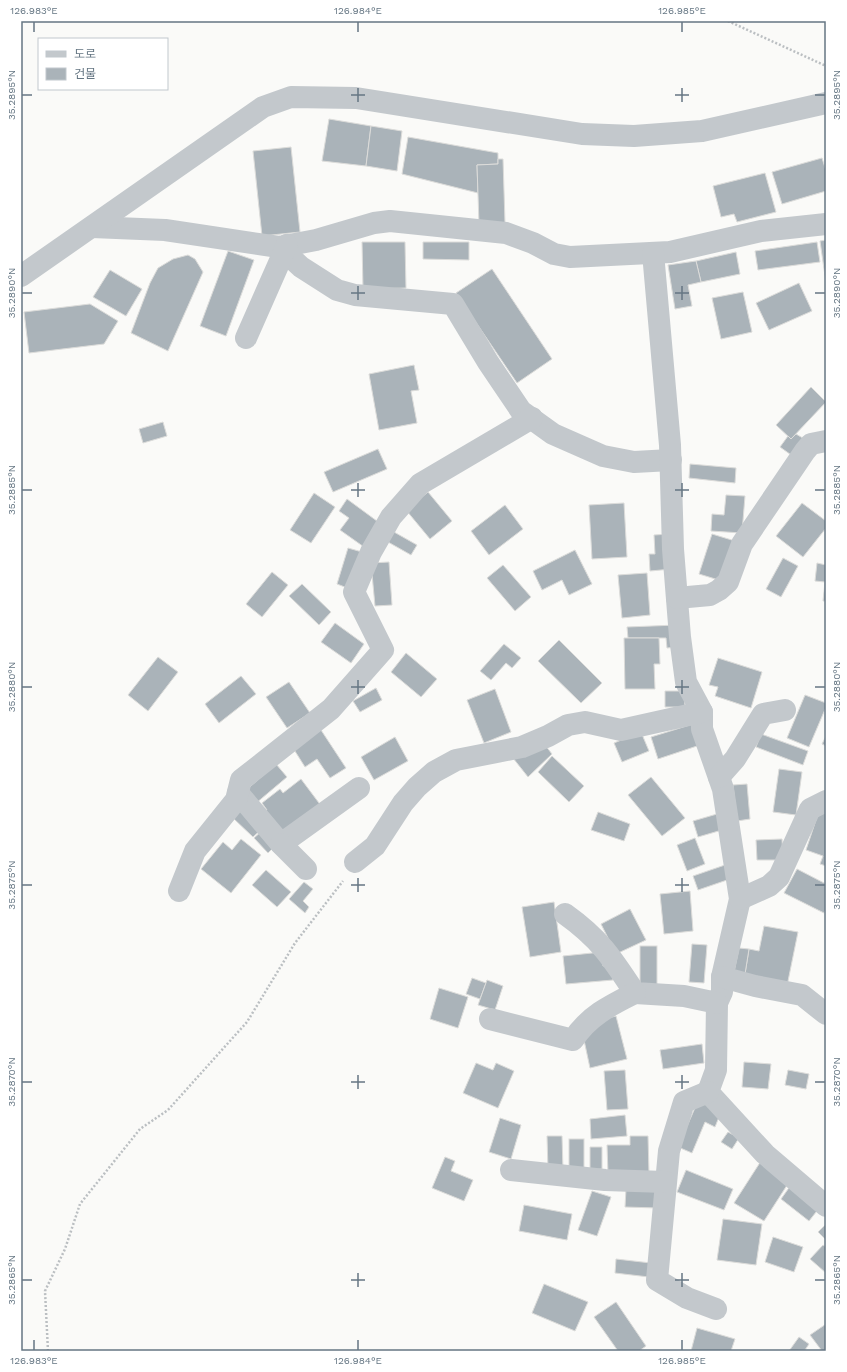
<svg xmlns="http://www.w3.org/2000/svg" width="847" height="1372" font-family="'Work Sans','Noto Sans KR',sans-serif">
  <rect width="100%" height="100%" fill="#fafaf8"/>
  <g fill="#aab3b9" stroke="#dcdcda">
    <path d="M329 119 371 126 366 166 322 161Z"/>
    <path d="M371 126 402 131 397 171 366 166Z"/>
    <path d="M408 137 498 153V164L477 165 478 193 402 174Z"/>
    <path d="M291 147 300 232 262 236 253 151Z"/>
    <path d="M822 158 826 171V191L782 204 772 172Z"/>
    <path d="M498 159H503L505 223 479 224 477 165 498 164Z"/>
    <path d="M765 173 776 212 737 222 734 214 721 217 713 186Z"/>
    <path d="M826 240V283L820 241Z"/>
    <path d="M362 242H405L406 288 363 289Z"/>
    <path d="M423 242H469V260L423 259Z"/>
    <path d="M817 242 820 262 758 270 755 251Z"/>
    <path d="M228 251 254 260 226 336 200 326Z"/>
    <path d="M736 252 740 274 701 282 696 261Z"/>
    <path d="M188 255 195 259 203 272 168 351 131 333 150 283 158 268 173 259Z"/>
    <path d="M696 261 701 282 688 285 692 306 675 309 668 265Z"/>
    <path d="M492 269 552 359 517 383 456 293Z"/>
    <path d="M110 270 142 289 126 316 93 297Z"/>
    <path d="M799 283 812 311 769 330 756 303Z"/>
    <path d="M743 292 752 332 721 339 712 298Z"/>
    <path d="M90 304 118 321 104 344 29 353 24 312Z"/>
    <path d="M414 365 419 390 411 391 417 423 379 430 369 374Z"/>
    <path d="M811 387 826 402 791 439 776 425Z"/>
    <path d="M163 422 167 436 143 443 139 429Z"/>
    <path d="M796 434 806 440 794 457 780 447 788 436 791 439Z"/>
    <path d="M378 449 387 469 333 492 324 472Z"/>
    <path d="M690 464 736 468 735 483 689 478Z"/>
    <path d="M428 492 452 521 430 539 406 510Z"/>
    <path d="M314 493 335 507 311 543 290 530Z"/>
    <path d="M726 495 745 496 742 533 711 531 712 514 724 515Z"/>
    <path d="M347 499 381 524 364 547 340 530 349 518 339 511Z"/>
    <path d="M624 503 627 557 592 559 589 505Z"/>
    <path d="M802 503 826 521V528L803 557 776 536Z"/>
    <path d="M505 505 523 529 489 555 471 531Z"/>
    <path d="M394 532 417 545 411 555 388 542Z"/>
    <path d="M670 534 672 569 650 571 649 554H655L654 535Z"/>
    <path d="M712 534 735 541 722 581 699 574Z"/>
    <path d="M348 548 362 552 350 589 337 584Z"/>
    <path d="M575 550 592 584 569 595 562 580 542 590 533 571Z"/>
    <path d="M783 558 798 566 781 597 766 589Z"/>
    <path d="M389 562 392 605 375 606 371 563Z"/>
    <path d="M817 563 826 565V601H823L825 582 815 581Z"/>
    <path d="M503 565 531 597 515 611 487 578Z"/>
    <path d="M272 572 288 585 262 617 246 604Z"/>
    <path d="M647 573 650 615 622 618 618 575Z"/>
    <path d="M302 584 331 612 319 625 289 596Z"/>
    <path d="M335 623 364 644 351 663 321 642Z"/>
    <path d="M677 625V647L667 648 666 638H628L627 627Z"/>
    <path d="M624 638H659L660 664H654L655 689H625Z"/>
    <path d="M559 640 602 683 581 703 538 661Z"/>
    <path d="M504 644 521 658 512 668 506 663 491 680 480 671Z"/>
    <path d="M406 653 437 679 421 697 391 672Z"/>
    <path d="M158 657 178 672 148 711 128 695Z"/>
    <path d="M718 658 762 672 751 708 715 696 718 687 709 685Z"/>
    <path d="M241 676 256 694 219 723 205 704Z"/>
    <path d="M289 682 310 713 287 728 266 697Z"/>
    <path d="M376 688 382 700 360 712 353 701Z"/>
    <path d="M495 689 511 732 484 743 467 700Z"/>
    <path d="M665 691H684L685 707H665Z"/>
    <path d="M805 695 826 703V707L809 747 787 738Z"/>
    <path d="M693 724 700 745 658 759 651 737Z"/>
    <path d="M321 730 346 768 330 778 317 759 305 767 293 748Z"/>
    <path d="M641 732 649 751 622 762 614 743Z"/>
    <path d="M761 734 808 751 803 765 756 747Z"/>
    <path d="M826 736V746L822 744Z"/>
    <path d="M395 737 408 761 374 780 361 757Z"/>
    <path d="M545 745 552 754 528 777 513 758Z"/>
    <path d="M552 756 584 786 569 802 538 772Z"/>
    <path d="M276 764 287 777 255 804 244 792Z"/>
    <path d="M779 769 802 772 796 815 773 812Z"/>
    <path d="M651 777 685 818 662 836 628 795Z"/>
    <path d="M301 779 322 807 279 839 261 815 267 810 262 803 280 789 283 793Z"/>
    <path d="M747 784 750 819 737 821 733 785Z"/>
    <path d="M243 808 263 828 253 837 233 818Z"/>
    <path d="M826 811V866L820 864 823 856 806 850 817 817Z"/>
    <path d="M598 812 630 824 624 841 591 830Z"/>
    <path d="M717 814 722 830 698 837 693 821Z"/>
    <path d="M263 830 277 844 268 853 254 838Z"/>
    <path d="M695 838 705 864 687 871 677 845Z"/>
    <path d="M241 839 261 855 231 893 201 869 223 842 232 850Z"/>
    <path d="M782 839 783 860H757L756 840Z"/>
    <path d="M725 865 730 879 698 890 693 876Z"/>
    <path d="M797 869 826 884V909L824 913 784 893Z"/>
    <path d="M266 870 291 892 277 907 252 885Z"/>
    <path d="M304 882 313 889 303 901 309 907 305 913 289 899Z"/>
    <path d="M690 891 693 931 664 934 660 894Z"/>
    <path d="M554 902 561 952 530 957 522 907Z"/>
    <path d="M630 909 646 940 616 954 601 924Z"/>
    <path d="M764 926 798 932 787 986 745 974 749 949 759 951Z"/>
    <path d="M692 944 707 945 704 983 689 982Z"/>
    <rect x="640" y="946" width="17" height="40"/>
    <path d="M739 948 749 949 745 974 734 972Z"/>
    <path d="M602 952 603 966 611 965 613 980 566 984 563 956Z"/>
    <path d="M472 978 486 983 480 999 466 994Z"/>
    <path d="M487 980 503 986 495 1010 478 1005Z"/>
    <path d="M439 988 468 997 458 1028 430 1019Z"/>
    <path d="M616 1016 627 1059 590 1068 584 1040 604 1019Z"/>
    <path d="M702 1044 704 1063 663 1069 660 1050Z"/>
    <path d="M744 1062 771 1064 768 1089 742 1087Z"/>
    <path d="M476 1063 493 1070 496 1063 514 1071 498 1108 463 1093Z"/>
    <path d="M625 1070 628 1109 607 1110 604 1071Z"/>
    <path d="M788 1070 809 1074 806 1089 785 1085Z"/>
    <path d="M698 1101 721 1112 715 1127 705 1122 692 1153 678 1147Z"/>
    <path d="M625 1115 627 1136 591 1139 590 1119Z"/>
    <path d="M500 1118 521 1125 511 1159 489 1152Z"/>
    <path d="M728 1132 739 1138 732 1149 721 1142Z"/>
    <path d="M547 1136H562L563 1170H548Z"/>
    <path d="M630 1136H648L649 1173 608 1174 607 1145H630Z"/>
    <rect x="569" y="1139" width="15" height="29"/>
    <path d="M590 1147H602V1169L590 1170Z"/>
    <path d="M445 1157 455 1161 451 1171 473 1180 464 1201 432 1188Z"/>
    <path d="M761 1161 791 1179 764 1221 734 1203Z"/>
    <path d="M686 1170 733 1189 724 1210 677 1192Z"/>
    <path d="M791 1185 820 1207 809 1221 781 1199Z"/>
    <path d="M626 1189H658V1208L625 1207Z"/>
    <path d="M592 1191 611 1197 597 1236 578 1230Z"/>
    <path d="M524 1205 572 1214 567 1240 519 1231Z"/>
    <path d="M723 1219 762 1224 756 1265 717 1260Z"/>
    <path d="M826 1224V1240L818 1232Z"/>
    <path d="M773 1237 803 1247 794 1272 765 1262Z"/>
    <path d="M823 1245 826 1247V1273L810 1259Z"/>
    <path d="M616 1259 651 1263 649 1277 615 1273Z"/>
    <path d="M544 1284 588 1302 575 1331 532 1313Z"/>
    <path d="M616 1302 646 1346 639 1351H618L594 1317Z"/>
    <path d="M826 1324V1351H822L810 1335Z"/>
    <path d="M697 1328 735 1339 731 1351H691Z"/>
    <path d="M799 1337 809 1344 805 1350 789 1351Z"/>
  </g>
  <g fill="none" stroke-linecap="round" stroke-linejoin="round">
    <g stroke="#bbbfc2" stroke-width="2.5" stroke-dasharray="2 2" stroke-linecap="butt">
      <path d="M728 21 826 66"/>
      <path d="M48 1351 45 1291 65 1249 80 1204 140 1129 168 1110 247 1022 295 943 343 881"/>
    </g>
    <g stroke="#c3c8cc" stroke-width="22">
      <path d="M92 227 165 230 279 247 316 240 374 223 390 221 506 233 533 243 554 254 570 257 670 252 761 231 826 224"/>
      <path d="M287 245 288 255 301 267 337 290 355 295 453 304 488 362 521 411 553 434 603 456 634 462 671 460"/>
      <path d="M653 253 670 445 673 549 680 637 686 682 702 712V729L723 789 740 899 722 977V992L717 1003 716 1070 708 1092 765 1154 826 1206"/>
      <path d="M21 276 263 107 291 97 356 98 582 134 634 136 702 131 826 103"/>
      <path d="M246 338 287 245"/>
      <path d="M677 598 710 595 719 590 728 582 742 544 805 451 811 444 826 441"/>
      <path d="M719 777 735 759 763 714 785 710"/>
      <path d="M238 793 281 844 359 788"/>
      <path d="M281 844 306 869"/>
      <path d="M355 862 375 846 403 803 417 787 434 772 456 760 522 747 548 736 568 725 585 722 621 730 702 712"/>
      <path d="M179 891 195 851 236 800 241 780 331 709 383 650 354 592 371 552 391 517 420 484 532 418"/>
      <path d="M740 899 769 886 779 877 810 809 826 801"/>
      <path d="M565 914C600 939 612 958 635 993L684 996 717 1003"/>
      <path d="M722 977 755 986 802 995 826 1014"/>
      <path d="M490 1019 573 1040C588 1016 611 1005 635 993"/>
      <path d="M708 1092 684 1102 669 1151 657 1280 687 1298 716 1309"/>
      <path d="M511 1170 605 1180 665 1182"/>
    </g>
  </g>
  <path fill="none" stroke="#657683" stroke-width="1.5" d="M34 22V32M358 22V32M682 22V32M358 88V102M682 88V102M22 95H32M351 95H365M675 95H689M815 95H825M358 286V300M682 286V300M22 293H32M351 293H365M675 293H689M815 293H825M358 483V497M682 483V497M22 490H32M351 490H365M675 490H689M815 490H825M358 680V694M682 680V694M22 687H32M351 687H365M675 687H689M815 687H825M358 878V892M682 878V892M22 885H32M351 885H365M675 885H689M815 885H825M358 1075V1089M682 1075V1089M22 1082H32M351 1082H365M675 1082H689M815 1082H825M358 1273V1287M682 1273V1287M22 1280H32M351 1280H365M675 1280H689M815 1280H825M34 1340V1350M358 1340V1350M682 1340V1350"/>
  <rect width="847" height="1372" fill="none" stroke="#ffffff" stroke-width="44"/>
  <rect x="38" y="38" width="130" height="52" fill="#ffffff" stroke="#c1c8cd"/>
  <rect x="46" y="51" width="20" height="6" fill="#c3c8cc" stroke="#c1c8cd"/>
  <text x="74" y="58" font-size="12" fill="#657683">도로</text>
  <rect x="46" y="68" width="20" height="12" fill="#aab3b9" stroke="#c1c8cd"/>
  <text x="74" y="78" font-size="12" fill="#657683">건물</text>
  <rect x="22" y="22" width="803" height="1328" fill="none" stroke="#657683" stroke-width="1.5"/>
  <g font-size="10" text-anchor="middle" fill="#657683">
    <text x="34" y="14">126.983°E</text>
    <text x="358" y="14">126.984°E</text>
    <text x="682" y="14">126.985°E</text>
    <text transform="translate(11 95) rotate(-90)" y="4">35.2895°N</text>
    <text transform="translate(836 95) rotate(-90)" y="4">35.2895°N</text>
    <text transform="translate(11 293) rotate(-90)" y="4">35.2890°N</text>
    <text transform="translate(836 293) rotate(-90)" y="4">35.2890°N</text>
    <text transform="translate(11 490) rotate(-90)" y="4">35.2885°N</text>
    <text transform="translate(836 490) rotate(-90)" y="4">35.2885°N</text>
    <text transform="translate(11 687) rotate(-90)" y="4">35.2880°N</text>
    <text transform="translate(836 687) rotate(-90)" y="4">35.2880°N</text>
    <text transform="translate(11 885) rotate(-90)" y="4">35.2875°N</text>
    <text transform="translate(836 885) rotate(-90)" y="4">35.2875°N</text>
    <text transform="translate(11 1082) rotate(-90)" y="4">35.2870°N</text>
    <text transform="translate(836 1082) rotate(-90)" y="4">35.2870°N</text>
    <text transform="translate(11 1280) rotate(-90)" y="4">35.2865°N</text>
    <text transform="translate(836 1280) rotate(-90)" y="4">35.2865°N</text>
    <text x="34" y="1364">126.983°E</text>
    <text x="358" y="1364">126.984°E</text>
    <text x="682" y="1364">126.985°E</text>
  </g>
</svg>
